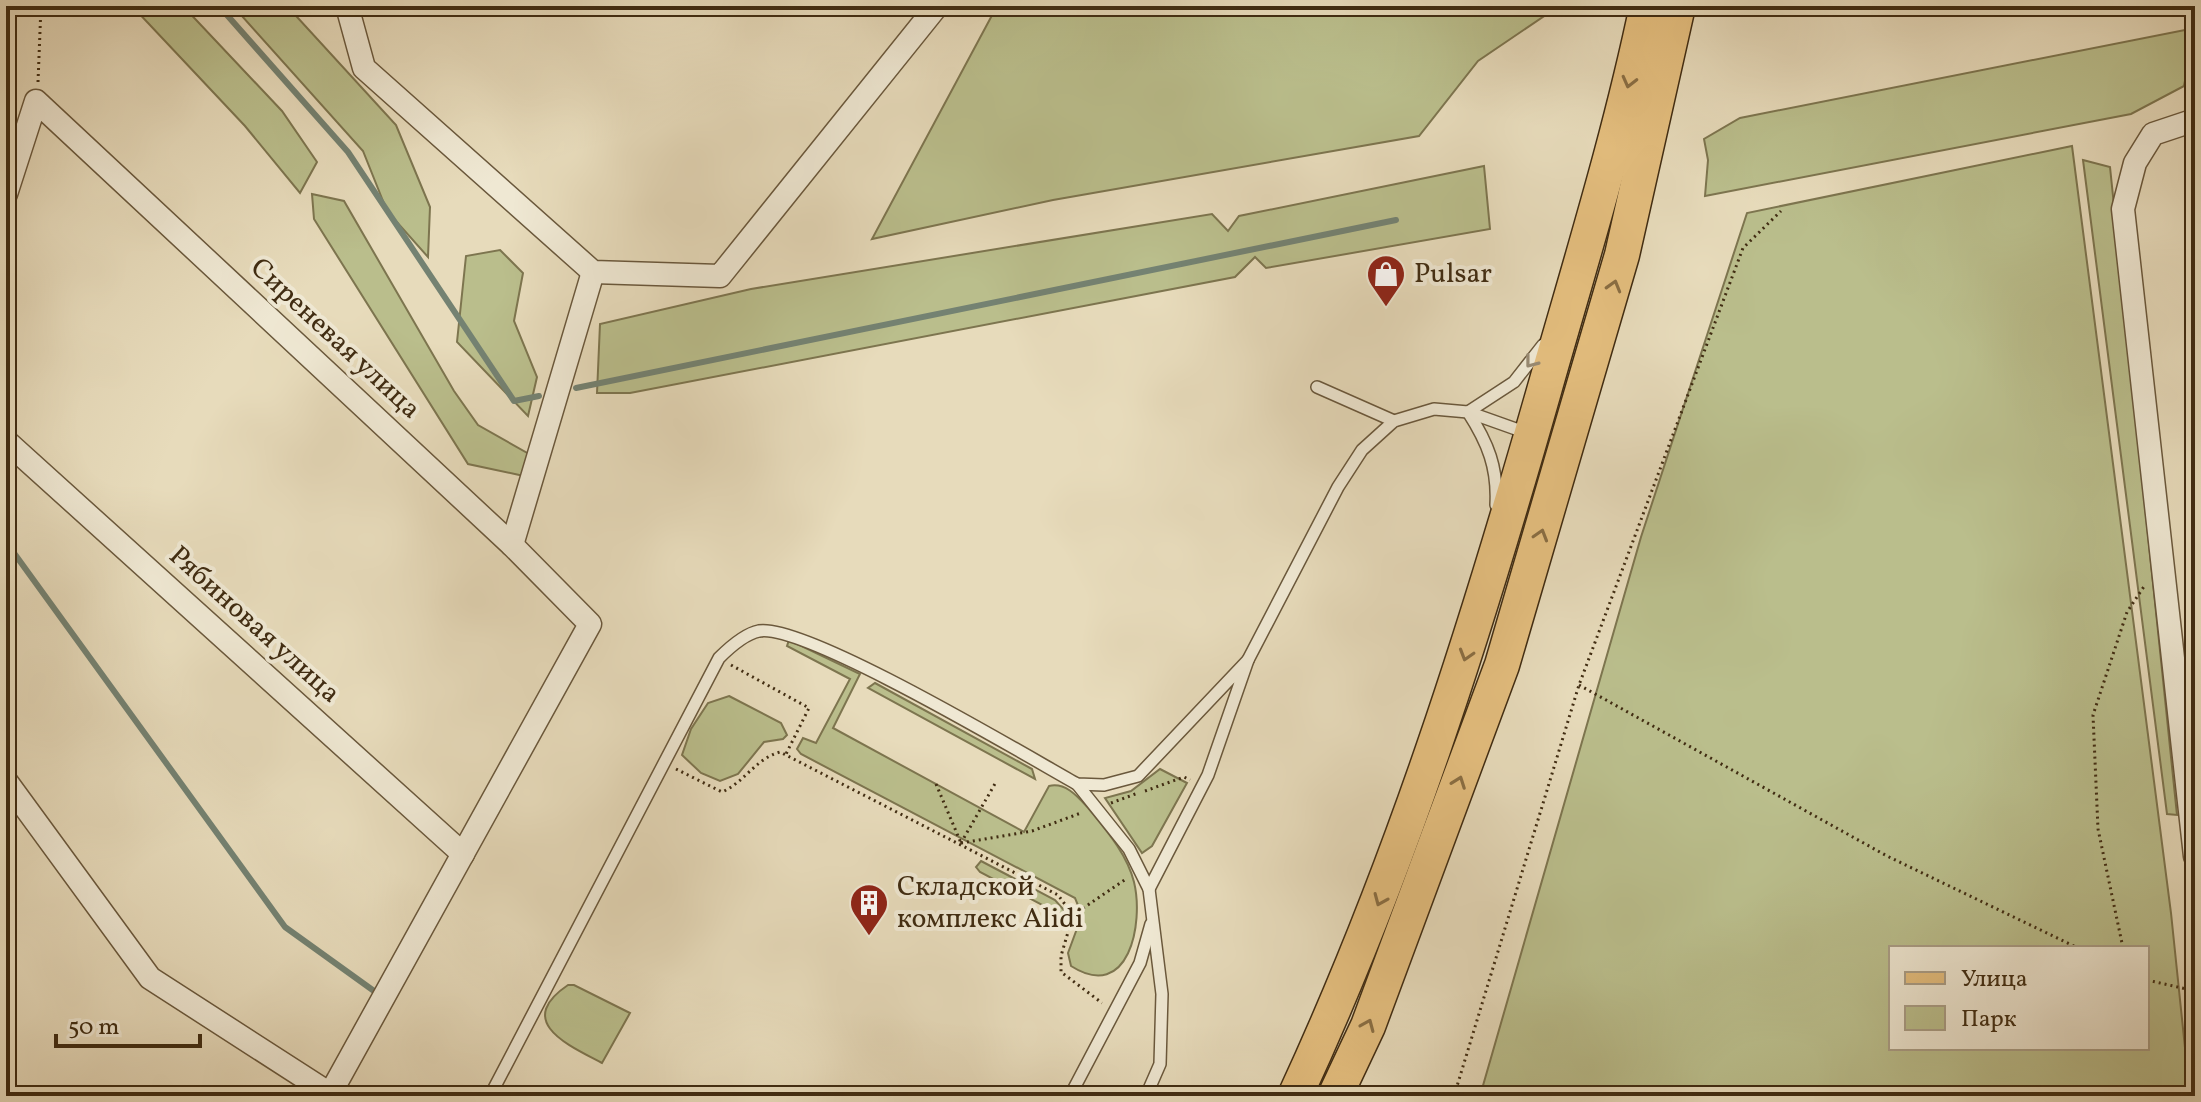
<svg xmlns="http://www.w3.org/2000/svg" width="2201" height="1102" font-family="Vollkorn,serif">
  <rect width="100%" height="100%" fill="#e7dbbb"/>
  <filter id="stains"><feTurbulence type="fractalNoise" baseFrequency=".0025" numOctaves="4"/><feColorMatrix values="0 0 0 0 .2 0 0 0 0 .09 0 0 0 0 .02 0 0 0 .5 -.17"/></filter>
  <radialGradient id="worn" r=".72"><stop offset=".6" stop-color="#630" stop-opacity="0"/><stop offset="1" stop-color="#630" stop-opacity=".3"/></radialGradient>
  <g fill="#babe8c" stroke="#7d754f" stroke-width="2" fill-rule="evenodd">
    <path d="M132 6H183L282 111 317 162 300 193 245 126Z"/>
    <path d="M233 6H287L396 125 430 207 428 257 387 211 363 151Z"/>
    <path d="M997 6H1559L1478 61 1419 136 1053 200 872 239Z"/>
    <path d="M2195 28 2184 86 2131 114 1705 196 1708 160 1704 139 1740 118Z"/>
    <path d="M2072 146 2171 913 2190 1096H1480L1641 537 1747 213ZM1891 948H2147V1048H1891Z"/>
    <path d="M2083 160 2110 167 2177 815 2167 814Z"/>
    <path d="M1484 166 1490 229 1266 268 1255 257 1235 277 630 393H597L600 324 751 289 1212 214 1228 231 1239 216Z"/>
    <path d="M312 194 344 201 454 391 478 425 529 454 524 476 468 464 314 219Z"/>
    <path d="M500 250 523 273 514 321 537 377 528 416 457 342 466 256Z"/>
    <path d="M789 640 860 674 833 728 1024 832 1049 786C1066 782 1078 797 1089 809 1107 831 1127 854 1134 882 1144 923 1129 1003 1071 966L1068 953 1082 915 1075 898 801 754 797 749 803 738 816 743 850 679 787 646Z"/>
    <path d="M875 683 1032 769 1035 779 868 688Z"/>
    <path d="M729 696 781 723 787 735 783 739 764 742 738 774 720 781 701 773 682 755 691 729 708 703Z"/>
    <path d="M1160 769 1187 783 1152 846 1142 853 1105 798 1131 791Z"/>
    <path d="M981 861 1055 900 1064 910 1063 916 980 872 976 867Z"/>
    <path d="M568 985H574L630 1013 602 1063C570 1046 513 1022 568 985Z"/>
  </g>
  <g fill="none" stroke-linecap="round" stroke-linejoin="round">
    <g stroke="#748272" stroke-width="6">
      <path d="M219 6 348 152 514 401 539 396"/>
      <path d="M576 388 1396 220"/>
      <path d="M6 542 285 927 374 991"/>
    </g>
    <g stroke="#6a583c" stroke-width="14">
      <g id="lane">
        <path d="M2191 6 2195 24"/>
        <path d="M1317 387 1394 421"/>
        <path d="M1496 505C1498 468 1488 443 1468 412L1514 382 1543 345"/>
        <path d="M1248 660 1338 487 1362 450 1394 421 1434 409 1468 412 1527 433"/>
        <path d="M1077 784 1129 849 1149 889 1162 994 1160 1064 1146 1096"/>
        <path d="M490 1096 719 658C729 648 744 634 759 631 805 623 1025 755 1077 784L1104 785 1138 776 1248 660 1208 775 1149 889"/>
        <path d="M1070 1096 1140 963 1151 924"/>
      </g>
    </g>
    <g stroke="#6a583c" stroke-width="25">
      <g id="street">
        <path d="M347 6 364 68 593 272 720 276 937 6"/>
        <path d="M2195 120 2153 134 2135 163 2123 209 2195 856"/>
        <path d="M6 194 36 101 512 545 590 624 329 1096"/>
        <path d="M6 441 463 854"/>
        <path d="M512 545 593 272"/>
        <path d="M6 781 150 978 330 1094"/>
      </g>
    </g>
    <g stroke="#402c12" stroke-width="37">
      <g id="primary">
        <path d="M1295 1096C1401 867 1475 633 1544 391 1580 264 1620 136 1647 6"/>
        <path d="M1335 1096 1368 1026 1502 665 1622 255 1678 6"/>
      </g>
    </g>
    <g stroke="#402c12" stroke-width="3" stroke-dasharray="2 4" stroke-linecap="butt">
      <path d="M38 82 41 6"/>
      <path d="M731 665 809 708 786 754"/>
      <path d="M1579 685 1887 856 2078 948"/>
      <path d="M676 769 722 792C745 782 755 759 780 752L1058 895 1073 915 1061 956V972L1102 1003"/>
      <path d="M936 784 961 843"/>
      <path d="M1145 791 1184 777 1190 780"/>
      <path d="M1111 803 1138 793"/>
      <path d="M961 843 1032 831 1081 813"/>
      <path d="M961 843 996 782"/>
      <path d="M1073 915 1126 879"/>
      <path d="M2123 948 2098 829 2093 715 2127 612 2145 585"/>
      <path d="M2147 980 2195 991"/>
      <path d="M1454 1096 1579 685 1743 248 1781 211"/>
    </g>
    <use href="#lane" stroke="#efe8d3" stroke-width="11"/>
    <use href="#street" stroke="#efe8d3" stroke-width="22"/>
    <use href="#primary" stroke="#e4be7e" stroke-width="34"/>
  </g>
  <defs><path id="oneway-chevron" d="M-2-3.5L2.5 0L-2 3.5" fill="none" stroke-width="1.6" stroke-linecap="round" stroke-linejoin="round" transform="scale(2)"/></defs>
  <g stroke="#8a6e43">
    <use href="#oneway-chevron" transform="translate(1629 82) rotate(104)"/>
    <use href="#oneway-chevron" transform="translate(1614 286) rotate(-74)"/>
    <use href="#oneway-chevron" transform="translate(1541 535) rotate(-73)"/>
    <use href="#oneway-chevron" transform="translate(1466 655) rotate(107)"/>
    <use href="#oneway-chevron" transform="translate(1459 782) rotate(-70)"/>
    <use href="#oneway-chevron" transform="translate(1380 900) rotate(113)"/>
    <use href="#oneway-chevron" transform="translate(1368 1025) rotate(-67)"/>
  </g>
  <use stroke="#988a72" href="#oneway-chevron" transform="translate(1531 362) rotate(128)"/>
  <defs>
    <g id="shop-pin" transform="scale(2)"><path d="M0 17L-7.5 6A9.5 9.5 0 1 1 7.5 6Z" fill="#8f2418" stroke="#efe8d3"/><path d="M-5-2.5h2.3a2.7 3.5 0 0 1 5.4 0H5L5.5 6h-11ZM-1.5-2.5h3a1.5 2.3 0 0 0-3 0Z" fill="#fff"/></g>
    <g id="building-pin" transform="scale(2)"><path d="M0 17L-7.5 6A9.5 9.5 0 1 1 7.5 6Z" fill="#8f2418" stroke="#efe8d3"/><path d="M-4-6H4V6H1V3H-1V6H-4ZM-2.5-4.3h1.7v1.8h-1.7ZM.8-4.3h1.7v1.8H.8ZM-2.5-1h1.7V.8h-1.7ZM.8-1h1.7V.8H.8Z" fill="#fff"/></g>
  </defs>
  <g fill-rule="evenodd">
    <use href="#shop-pin" x="1386" y="274"/>
    <use href="#building-pin" x="869" y="903"/>
  </g>
  <g text-anchor="middle" dominant-baseline="central" stroke-width="8" stroke-linejoin="round" paint-order="stroke">
    <g font-size="28" fill="#402c12" stroke="#efe8d3" text-anchor="start">
      <text x="1414" y="274">Pulsar</text>
      <text x="897" y="887">Складской<tspan x="897" dy="32">комплекс Alidi</tspan></text>
    </g>
    <g font-size="28" fill="#402c12" stroke="#efe8d3">
      <text transform="translate(335 339) rotate(43)">Сиреневая улица</text>
      <text transform="translate(254 625) rotate(42)">Рябиновая улица</text>
    </g>
  </g>
  <rect width="2201" height="1102" fill="none" stroke="#e7dbbb" stroke-width="32"/>
  <rect x="8" y="8" width="2185" height="1086" fill="none" stroke="#402c12" stroke-width="4"/>
  <rect x="16" y="16" width="2169" height="1070" fill="none" stroke="#402c12" stroke-width="2"/>
  <rect x="1889" y="946" width="260" height="104" fill="#efe8d3" stroke="#a99d86" stroke-width="2"/>
  <rect x="1905" y="972" width="40" height="12" fill="#e4be7e" stroke="#a99d86" stroke-width="2"/>
  <text x="1961" y="986" font-size="24" fill="#402c12">Улица</text>
  <rect x="1905" y="1006" width="40" height="24" fill="#babe8c" stroke="#a99d86" stroke-width="2"/>
  <text x="1961" y="1026" font-size="24" fill="#402c12">Парк</text>
  <path d="M56 1034v12h144v-12" fill="none" stroke="#402c12" stroke-width="4"/>
  <text x="68" y="1034" font-size="24" fill="#402c12" stroke="#efe8d3" stroke-width="6" paint-order="stroke">50 m</text>
  <rect width="100%" height="100%" filter="url(#stains)"/>
  <rect width="100%" height="100%" fill="url(#worn)"/>
</svg>
